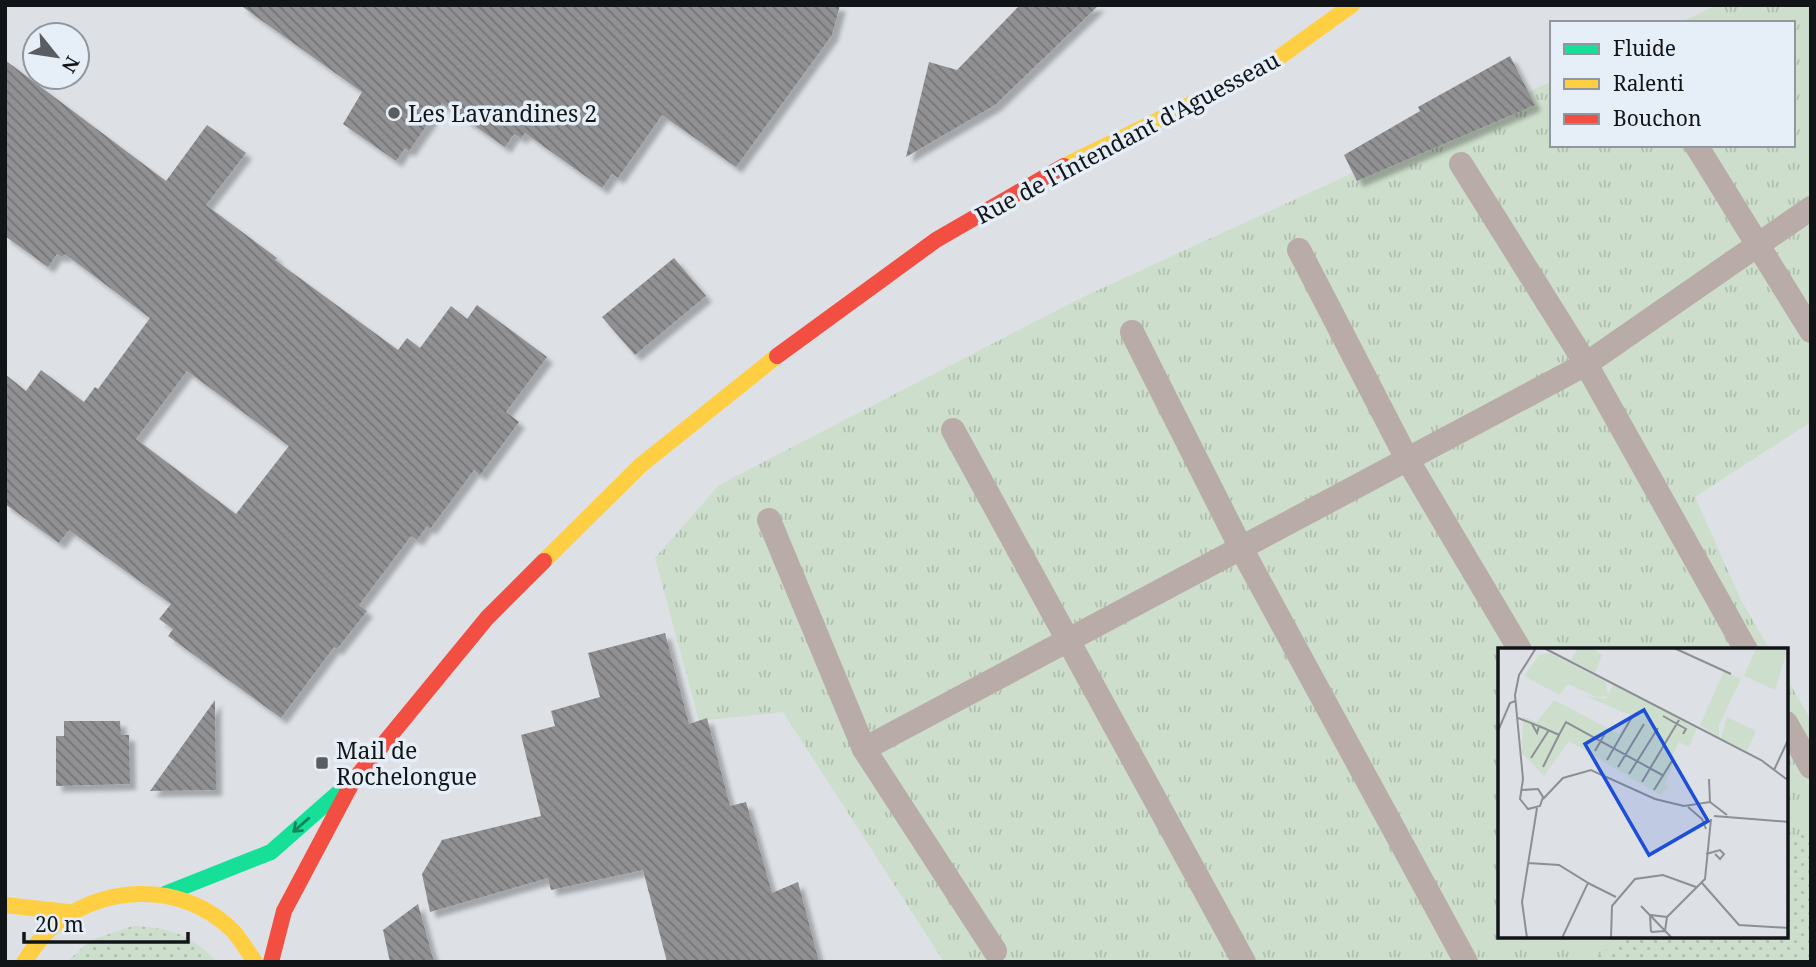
<svg xmlns="http://www.w3.org/2000/svg" width="1816" height="967" font-family="'Noto Serif',serif">
  <defs>
    <pattern id="grass-dots" width="8" height="8" patternUnits="userSpaceOnUse" patternTransform="scale(1.75)"><rect width="8" height="8" fill="#cddecc"/><path d="M2 2h.1M6 6h.1" fill="none" stroke="#afbeae" stroke-width="1.8" stroke-linecap="round"/></pattern>
    <pattern id="park-tufts" width="24" height="20" patternUnits="userSpaceOnUse" patternTransform="scale(1.75)"><rect width="24" height="20" fill="#cddecc"/><path d="M3 7l-1-3M5 7V3M7 7l1-3M15 17l-1-3M17 17v-4M19 17l1-3" fill="none" stroke="#afbeae"/></pattern>
    <pattern id="building-back-hatch" width="6" height="6" patternUnits="userSpaceOnUse" patternTransform="scale(1.75)"><rect width="6" height="6" fill="#919092"/><path d="M-1 5l2 2M0 0l6 6M5-1l2 2" fill="none" stroke="#757476"/></pattern>
    <filter id="shadow"><feDropShadow dx="6" dy="6" stdDeviation="2" flood-color="#0004"/></filter>
  </defs>
  <rect width="100%" height="100%" fill="#dde1e6"/>
  <g fill="url(#grass-dots)">
    <path d="M1811 829V962H1586L1628 937H1786V843Z"/>
    <path d="M133 926C171 928 190 934 217 962H67L91 940Z"/>
  </g>
  <g fill="url(#park-tufts)">
    <path d="M1717 5H1811V422L1695 497 1742 602 1770 650H1499V937H1628L1586 962H944L783 712 699 721 655 558 719 485 1083 297 1552 81V145H1793V23H1679Z"/>
    <path d="M1786 677 1811 720V829L1786 843Z"/>
  </g>
  <g fill="url(#building-back-hatch)" fill-rule="evenodd" filter="url(#shadow)">
    <path d="M240 5H840L832 35 736 167 662 115 618 178 612 174 602 188 525 133 521 138 514 134 505 147 442 103 409 151 405 148 396 161 343 124 362 92Z"/>
    <path d="M1020 5H1099L995 105 906 157 929 62 957 70Z"/>
    <path d="M1510 56 1535 105 1357 181 1344 155 1420 111 1418 107Z"/>
    <path d="M5 60 166 181 207 125 246 153 206 205 277 258 275 260 398 350 407 338 420 348 451 306 467 319 477 305 547 357 506 412 519 422 480 475 474 470 430 529 427 526 417 540 411 536 359 605 367 611 337 649 334 647 281 718 168 636 173 629 159 619 171 604 69 530 59 543 5 504V374L26 391 41 370 84 402 95 387 98 389 150 318 65 254 62 257 57 254 48 267 5 236ZM187 371 289 446 236 514 136 439Z"/>
    <path d="M674 258 706 296 635 355 602 317Z"/>
    <path d="M665 633 689 724 707 718 730 806 746 802 772 893 798 882 819 962H667L643 870 551 890 548 878 430 912 422 874 442 840 541 816 521 735 555 726 551 711 600 697 588 653Z"/>
    <path d="M215 700 216 790 150 791Z"/>
    <path d="M64 721H120L121 735H129L130 784 56 786V736H64Z"/>
    <path d="M418 904 434 962H390L383 930Z"/>
  </g>
  <g fill="none" stroke-linecap="round" stroke-linejoin="round">
    <g stroke="#b8aba8" stroke-width="24">
      <path d="M1696 145 1811 331"/>
      <path d="M1461 164 1586 364 1746 650"/>
      <path d="M1299 250 1407 459 1520 650"/>
      <path d="M1132 332 1241 548 1466 962"/>
      <path d="M953 430 1244 962"/>
      <path d="M769 520 864 749 995 951"/>
      <path d="M1786 723 1811 767"/>
      <path d="M864 749 1586 364 1811 208"/>
    </g>
    <path stroke="#16e098" stroke-width="16" d="M165 894 271 852 338 793"/>
    <g stroke="#ffcf43" stroke-width="16">
      <path d="M1064 166 1263 69 1352 5"/>
      <path d="M544 561 641 465 777 356"/>
      <path d="M5 905 68 912"/>
      <path d="M24 962C31 952 38 941 47 932 97 883 183 880 233 931 241 940 248 952 255 962"/>
    </g>
    <g stroke="#f24e42" stroke-width="16">
      <path d="M777 356 936 240 1064 166"/>
      <path d="M271 962 284 911 353 781 487 618 544 561"/>
    </g>
  </g>
  <defs><path id="oneway-shaft" d="M-6 0H5M1.5-3L5.5 0L1.5 3" fill="none" stroke-width="1.6" stroke-linecap="round" stroke-linejoin="round" transform="scale(1.75)"/></defs>
  <use stroke="#14855e" href="#oneway-shaft" transform="translate(301 825) rotate(139)"/>
  <g fill="#595c60" stroke="#e6eef7" stroke-width="2.5">
    <circle cx="394" cy="113" r="7"/>
    <rect x="315" y="756" width="14" height="14" rx="3.5"/>
  </g>
  <g text-anchor="middle" dominant-baseline="central" stroke-width="7" stroke-linejoin="round" paint-order="stroke">
    <g font-size="23" fill="#121518" stroke="#e6eef7" text-anchor="start">
      <text x="408" y="113">Les Lavandines 2</text>
      <text x="336" y="750">Mail de<tspan x="336" dy="26">Rochelongue</tspan></text>
    </g>
    <g font-size="23" fill="#121518" stroke="#e6eef7">
      <text transform="translate(1127 137) rotate(-28)">Rue de l'Intendant d'Aguesseau</text>
    </g>
  </g>
  <g transform="translate(1498 648)">
    <rect width="290" height="290" fill="#dde1e6"/>
    <path d="M80 0H94L104 7 97 25 73 12ZM258 0H290L277 42 246 28ZM52 5 108 34 110 48 98 49 70 36 61 47 26 28 41 7ZM226 23 243 31 221 77V89L202 77ZM115 37 166 61 156 77 87 48 108 51ZM232 57 229 69 258 83 249 103 223 90Z" fill="#cddecc"/>
    <path d="M56 52 121 86 134 65 156 77 166 61 199 79 191 99 181 94 174 109 178 112 167 134 170 139 162 147 71 93 46 128 24 105 25 69 39 74Z" fill="#cddecc"/>
    <path fill="none" stroke="#8c8f94" stroke-width="2" d="M46 0 263 112 291 133M176 0 233 26M165 68 188 81 185 86M20 70 41 78 39 85 34 76M41 78 61 87 68 74 166 128M0 83 12 55 17 53M97 103 109 82M33 110 51 82M109 112 134 69M45 119 61 87M120 119 146 76M276 122 291 90M131 126 160 80M211 131 212 154M144 134 181 72M24 142 40 141 45 149 42 158 30 161 22 151 25 131 17 47 21 27 38 0M156 142 174 113M45 151 65 130 93 122 157 151 186 158 212 154 229 167M190 159 204 171 208 181M216 168 291 174M208 206 222 202 226 206 222 211 217 206M30 215 61 217 90 235 64 290M90 235 118 249M204 235 241 277 291 280M143 258 174 290M169 269 207 231 213 171M153 284 152 267 169 269M153 284 167 283 169 269M29 290 24 254 39 160M113 290 114 258 137 231 165 227 198 239"/>
    <path fill="#1d4ed8" fill-opacity="0.15" stroke="#1d4ed8" stroke-width="3.5" d="M146 62 210 173 151 207 87 96Z"/>
    <rect width="290" height="290" fill="none" stroke="#121518" stroke-width="3.5"/>
  </g>
  <rect width="1816" height="967" fill="none" stroke="#121518" stroke-width="14"/>
  <rect x="1550" y="21" width="245" height="126" fill="#e6eef7" stroke="#91979e" stroke-width="2"/>
  <rect x="1564" y="44" width="35" height="10" fill="#16e098" stroke="#91979e" stroke-width="2"/>
  <text x="1613" y="56" font-size="21" fill="#121518">Fluide</text>
  <rect x="1564" y="79" width="35" height="10" fill="#ffcf43" stroke="#91979e" stroke-width="2"/>
  <text x="1613" y="91" font-size="21" fill="#121518">Ralenti</text>
  <rect x="1564" y="114" width="35" height="10" fill="#f24e42" stroke="#91979e" stroke-width="2"/>
  <text x="1613" y="126" font-size="21" fill="#121518">Bouchon</text>
  <g transform="translate(56 56) rotate(120)"><circle r="33" fill="#e6eef7" stroke="#91979e" stroke-width="2"/>
  <path d="M0-5L12 26L0 18L-12 26Z" fill="#595c60"/>
  <text y="-10" font-size="19" font-weight="bold" text-anchor="middle" fill="#121518">N</text>
  </g>
  <path d="M24 932v10h164v-10" fill="none" stroke="#121518" stroke-width="3.5"/>
  <text x="35" y="932" font-size="21" fill="#121518" stroke="#e6eef7" stroke-width="5" paint-order="stroke">20 m</text>
</svg>
